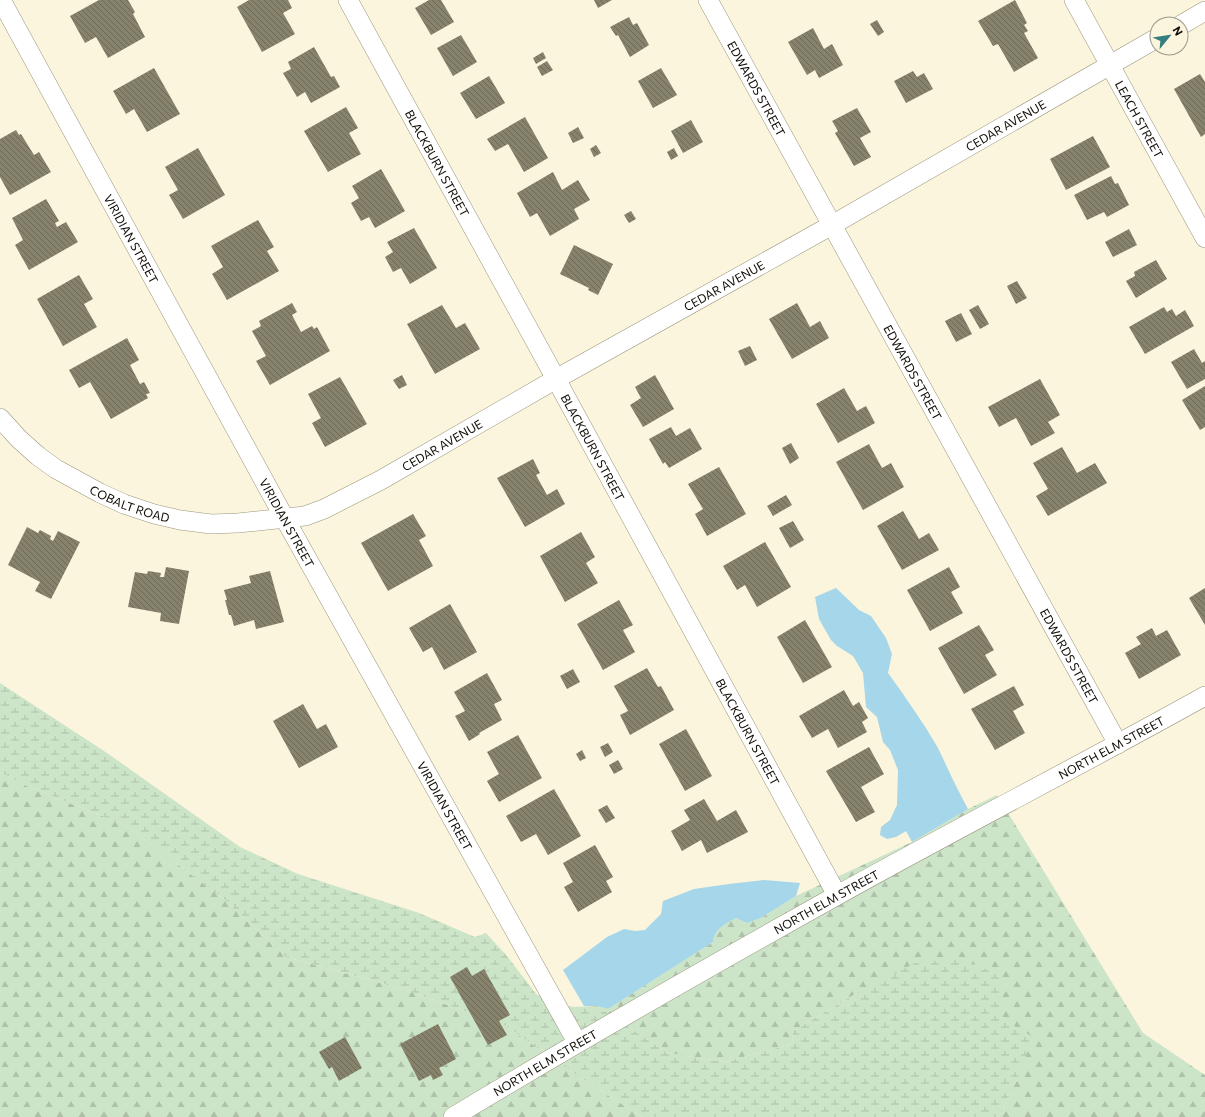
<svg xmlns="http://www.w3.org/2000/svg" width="1205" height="1117" font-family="Commissioner,sans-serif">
  <defs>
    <pattern id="forest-firs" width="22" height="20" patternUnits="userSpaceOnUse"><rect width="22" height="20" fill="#cce4c7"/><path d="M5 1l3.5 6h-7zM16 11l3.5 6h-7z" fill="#aec2a9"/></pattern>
    <pattern id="wetland-marsh" width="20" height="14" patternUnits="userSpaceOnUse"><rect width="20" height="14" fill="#cce4c7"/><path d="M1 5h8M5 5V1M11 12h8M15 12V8" fill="none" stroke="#aec2a9"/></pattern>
    <pattern id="building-back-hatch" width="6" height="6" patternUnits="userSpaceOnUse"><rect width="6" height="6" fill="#87826c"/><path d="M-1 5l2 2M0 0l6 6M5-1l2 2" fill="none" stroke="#6d6957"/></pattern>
  </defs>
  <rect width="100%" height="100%" fill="#fbf5dd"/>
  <g fill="url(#forest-firs)">
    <path d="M0 772 29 787 125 825 224 899 286 957 406 990 506 1026 575 1074 642 1117H0Z"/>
    <path d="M997 795 1143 1033 1205 1075V1117H999L1019 1075 857 993 793 1031 792 1044 724 1062 668 1053 597 1006 608 1009 713 942C715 928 724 925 736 918L747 923 761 918 796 896 912 842 968 809Z"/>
  </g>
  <path fill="url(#wetland-marsh)" d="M0 683 107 753 240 847 298 874 419 913 475 937 486 933 507 956 536 994 560 1004 573 1007 597 1006 668 1053 724 1062 792 1044 793 1031 857 993 917 962 962 959 999 975 1000 1018 1033 1037 1019 1075 999 1117H642L575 1074 506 1026 406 990 286 957 224 899 125 825 29 787 0 772Z"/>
  <g fill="#a5d6ea">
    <path d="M836 588 859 610 871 616 886 638 892 654 888 673C906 698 923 722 938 748 948 769 957 789 968 809L912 842 906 831 896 837 887 839 880 835 881 827 890 820 897 805 898 770 890 750 883 742 877 717 866 707 863 673 853 656 837 646 831 640 819 619 815 597Z"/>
    <path d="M764 880 800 883 796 896 761 918 747 923 736 918C724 925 715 928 713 942L608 1009 597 1006H584L563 970 607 937 624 929 635 931 645 930 661 914 663 901 694 889 729 884Z"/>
  </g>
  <g fill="url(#building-back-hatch)">
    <path d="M99 0H128L135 12 133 14 145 37 108 58 96 37 85 43 70 16Z"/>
    <path d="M249 0H288L292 8 283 13 295 34 262 52 237 7Z"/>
    <path d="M429 0H441L454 22 431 35 415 8Z"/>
    <path d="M594 0H612L598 8Z"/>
    <path d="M1015 0 1027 23 1024 25 1028 31 1024 33 1038 58 1014 72 998 44 993 46 978 21Z"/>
    <path d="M629 17 633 25 637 23 649 45 630 57 618 35 616 36 610 27Z"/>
    <path d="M877 20 884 32 878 36 870 24Z"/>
    <path d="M813 28 824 49 832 44 843 65 819 78 815 70 807 75 788 42Z"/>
    <path d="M461 35 477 62 453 76 437 48Z"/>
    <path d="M314 47 331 77 334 76 340 87 311 103 305 92 297 97 283 73 291 69 288 62Z"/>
    <path d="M543 52 546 58 536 64 533 58Z"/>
    <path d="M547 61 553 70 542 76 537 67Z"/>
    <path d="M154 68 180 114 147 132 134 109 126 114 113 91Z"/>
    <path d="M661 68 677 95 653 108 638 81Z"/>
    <path d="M913 71 917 77 924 73 933 89 906 103 894 81Z"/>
    <path d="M1200 74 1205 82V134L1201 137 1174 89Z"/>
    <path d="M489 76 505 103 476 119 460 93Z"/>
    <path d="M346 107 358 128 349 133 361 154 328 172 304 131Z"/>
    <path d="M857 108 871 132 860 138 871 157 854 166 835 133 838 131 832 121Z"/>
    <path d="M525 117 548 158 524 172 508 144 495 151 487 139Z"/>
    <path d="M691 120 703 142 683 153 671 131Z"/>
    <path d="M578 127 584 138 573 143 568 133Z"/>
    <path d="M16 130 19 135 21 134 34 155 39 152 51 172 10 195 0 177V139Z"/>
    <path d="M1093 136 1110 167 1066 190 1050 159Z"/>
    <path d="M596 145 601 153 594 157 590 149Z"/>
    <path d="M198 148 225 195 183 219 169 195 178 190 165 167Z"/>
    <path d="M674 148 678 156 671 160 667 152Z"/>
    <path d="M381 169 405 211 375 228 369 217 361 221 351 203 359 198 352 186Z"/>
    <path d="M553 172 562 190 578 180 590 200 574 209 579 219 550 236 537 213 530 217 517 193Z"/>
    <path d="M1111 176 1115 184 1118 183 1129 205 1107 217 1104 212 1087 220 1074 195Z"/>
    <path d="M46 199 59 221 55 223 57 227 66 222 78 242 29 270 15 245 23 240 12 218Z"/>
    <path d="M631 211 636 219 629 223 624 215Z"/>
    <path d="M258 220 274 247 267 251 279 271 227 300 212 274 223 267 211 246Z"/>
    <path d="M414 228 437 268 410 284 401 268 393 272 385 257 393 252 387 242Z"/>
    <path d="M1129 229 1137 245 1113 257 1105 242Z"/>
    <path d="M574 245 613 264 598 295 588 290 589 288 560 274Z"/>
    <path d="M1156 260 1167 279 1136 298 1126 281 1135 276 1134 272Z"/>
    <path d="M79 275 93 299 84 304 97 327 63 346 37 299Z"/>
    <path d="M1017 281 1027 298 1016 304 1007 286Z"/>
    <path d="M292 303 297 312 292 315 301 332 312 326 314 329 317 327 330 351 270 385 256 361 266 356 252 331 261 326 259 321Z"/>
    <path d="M797 303 810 327 820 321 829 338 792 359 769 319Z"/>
    <path d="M442 305 456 328 465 323 480 349 435 374 407 324Z"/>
    <path d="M978 305 989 324 980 329 969 310Z"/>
    <path d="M1164 307 1167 312 1172 309 1176 316 1185 310 1194 326 1145 354 1129 327Z"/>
    <path d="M961 313 972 334 956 342 945 321Z"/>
    <path d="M127 338 139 360 130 365 140 384 144 382 150 393 146 394 148 398 111 419 90 382 79 388 69 370Z"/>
    <path d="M750 346 757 360 745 366 738 351Z"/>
    <path d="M1194 349 1202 363 1205 361V379L1187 389 1171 362Z"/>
    <path d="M402 375 407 385 399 389 393 380Z"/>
    <path d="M655 375 674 409 643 427 630 405 641 398 635 387Z"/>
    <path d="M340 377 367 424 325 447 312 423 321 418 308 394Z"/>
    <path d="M1040 379 1060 415 1048 422 1055 433 1031 446 1016 418 999 427 988 407Z"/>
    <path d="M1205 386V427L1200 430 1182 400Z"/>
    <path d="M844 388 857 411 866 406 875 423 838 443 816 404Z"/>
    <path d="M671 427 676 436 690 428 702 449 669 468 665 462 663 464 649 439Z"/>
    <path d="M791 443 799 458 790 464 782 448Z"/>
    <path d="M869 444 882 468 891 463 904 487 863 510 836 462Z"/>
    <path d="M1062 447 1077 473 1095 463 1107 483 1048 516 1036 496 1048 489 1033 463Z"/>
    <path d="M533 459 540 473 536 475 547 495 557 489 565 504 525 527 497 478Z"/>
    <path d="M719 467 746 514 707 536 695 514 703 509 688 484Z"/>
    <path d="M786 495 792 505 773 516 767 506Z"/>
    <path d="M903 511 919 539 929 533 939 550 902 570 877 526Z"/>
    <path d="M413 514 426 536 419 540 433 566 388 591 361 543Z"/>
    <path d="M793 521 804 540 790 548 779 528Z"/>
    <path d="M27 527 38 533 40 530 51 536 50 539 53 541 58 531 80 542 51 599 35 591 40 582 8 565Z"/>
    <path d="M581 532 595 557 586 563 598 583 565 602 540 556Z"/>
    <path d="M765 542 791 587 757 607 745 585 737 590 723 566Z"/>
    <path d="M166 567 189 571 179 624 160 621 161 613 128 607 135 572 147 574 148 571 161 573 160 577H164Z"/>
    <path d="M949 567 960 587 951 592 963 613 930 631 907 590Z"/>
    <path d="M270 571 284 622 256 629 254 620 234 626 231 615H229L225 600H227L224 590 251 583 249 576Z"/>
    <path d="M1205 588V625L1189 598Z"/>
    <path d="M619 600 633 625 623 630 635 652 603 670 577 624Z"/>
    <path d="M450 604 477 652 444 670 432 647 423 652 409 628Z"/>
    <path d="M805 620 832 667 803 683 777 637Z"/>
    <path d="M979 625 994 650 985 655 997 675 964 694 938 648Z"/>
    <path d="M1152 628 1156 636 1167 630 1181 655 1139 679 1125 653 1141 644 1136 637Z"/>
    <path d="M647 668 658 687 661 686 674 710 630 735 620 715 628 711 614 686Z"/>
    <path d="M573 669 580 682 567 689 560 676Z"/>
    <path d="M487 673 502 700 494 704 502 720 479 733 480 734 469 741 455 716 465 711 454 692Z"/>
    <path d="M1014 686 1024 705 1013 711 1025 733 995 750 971 709Z"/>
    <path d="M844 690 853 706 859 702 868 718 862 722 867 732 838 748 828 729 812 738 799 716Z"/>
    <path d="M303 704 317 729 326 724 338 747 299 768 273 721Z"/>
    <path d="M686 729 712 776 685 791 659 744Z"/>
    <path d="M518 735 542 778 499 802 487 781 499 774 487 752Z"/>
    <path d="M608 743 613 752 605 757 600 747Z"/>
    <path d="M869 747 884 774 861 787 875 812 856 822 826 771Z"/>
    <path d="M582 750 586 758 580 761 576 754Z"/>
    <path d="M618 760 623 769 614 774 609 765Z"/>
    <path d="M554 789 581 836 548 855 536 834 521 842 506 816Z"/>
    <path d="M704 799 717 821 736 810 748 832 707 853 701 840 682 851 671 831 690 820 684 810Z"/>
    <path d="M607 805 615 818 606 823 598 810Z"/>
    <path d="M595 845 613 877 606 881 612 892 578 912 564 887 573 882 563 863Z"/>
    <path d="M467 967 472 976 484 969 510 1015 499 1021 507 1035 488 1045 450 977Z"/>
    <path d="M438 1024 456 1059 439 1068 443 1075 433 1080 431 1075 419 1081 400 1044Z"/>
    <path d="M345 1037 362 1068 339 1081 332 1067 329 1069 319 1052Z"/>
  </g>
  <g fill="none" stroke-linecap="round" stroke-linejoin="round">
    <g stroke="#9a957e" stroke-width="20">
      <g id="minor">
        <path id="s1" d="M1 0 285 519 577 1042"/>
        <path id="s2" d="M348 0 556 379 837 895"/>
        <path id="s3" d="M708 0 1118 744"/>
        <path id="s4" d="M1074 0 1205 238"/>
        <path d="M1181 25 1205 11"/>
        <path id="s5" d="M0 418 19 439 38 456 56 469 100 493 124 504 154 514 180 520 211 524 238 523 305 516 324 509 381 480 556 379 832 225 1157 38"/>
        <path id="s6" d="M453 1117C579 1041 707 968 836 896 958 828 1083 764 1205 696"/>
      </g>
    </g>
    <use href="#minor" stroke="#fff" stroke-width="19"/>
  </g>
  <g text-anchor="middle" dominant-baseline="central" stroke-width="3.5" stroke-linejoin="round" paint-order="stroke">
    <g font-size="12" fill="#100d06" stroke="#fbf5dd">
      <text stroke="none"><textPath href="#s3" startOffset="101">EDWARDS STREET</textPath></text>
      <text stroke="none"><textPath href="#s4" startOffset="136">LEACH STREET</textPath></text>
      <text stroke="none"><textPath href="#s5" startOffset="1139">CEDAR AVENUE</textPath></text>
      <text stroke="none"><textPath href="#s2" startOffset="186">BLACKBURN STREET</textPath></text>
      <text stroke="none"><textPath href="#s1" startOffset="272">VIRIDIAN STREET</textPath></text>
      <text stroke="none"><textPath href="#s5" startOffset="815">CEDAR AVENUE</textPath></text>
      <text stroke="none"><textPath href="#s3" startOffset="425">EDWARDS STREET</textPath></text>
      <text stroke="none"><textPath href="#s5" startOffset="491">CEDAR AVENUE</textPath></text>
      <text stroke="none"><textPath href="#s2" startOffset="510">BLACKBURN STREET</textPath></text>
      <text stroke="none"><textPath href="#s5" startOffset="158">COBALT ROAD</textPath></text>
      <text stroke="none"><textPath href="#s1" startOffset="596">VIRIDIAN STREET</textPath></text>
      <text stroke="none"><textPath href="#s3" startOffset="749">EDWARDS STREET</textPath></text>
      <text stroke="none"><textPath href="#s2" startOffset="834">BLACKBURN STREET</textPath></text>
      <text stroke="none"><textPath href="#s6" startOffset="755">NORTH ELM STREET</textPath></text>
      <text stroke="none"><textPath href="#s1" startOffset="920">VIRIDIAN STREET</textPath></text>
      <text stroke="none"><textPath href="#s6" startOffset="431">NORTH ELM STREET</textPath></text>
      <text stroke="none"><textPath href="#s6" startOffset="107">NORTH ELM STREET</textPath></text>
    </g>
  </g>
  <g transform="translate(1169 36) rotate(60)"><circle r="19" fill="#fbf5dd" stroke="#9d9887"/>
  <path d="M0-3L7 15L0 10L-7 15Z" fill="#357e80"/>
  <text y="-6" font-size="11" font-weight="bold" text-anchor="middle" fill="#100d06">N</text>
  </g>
</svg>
